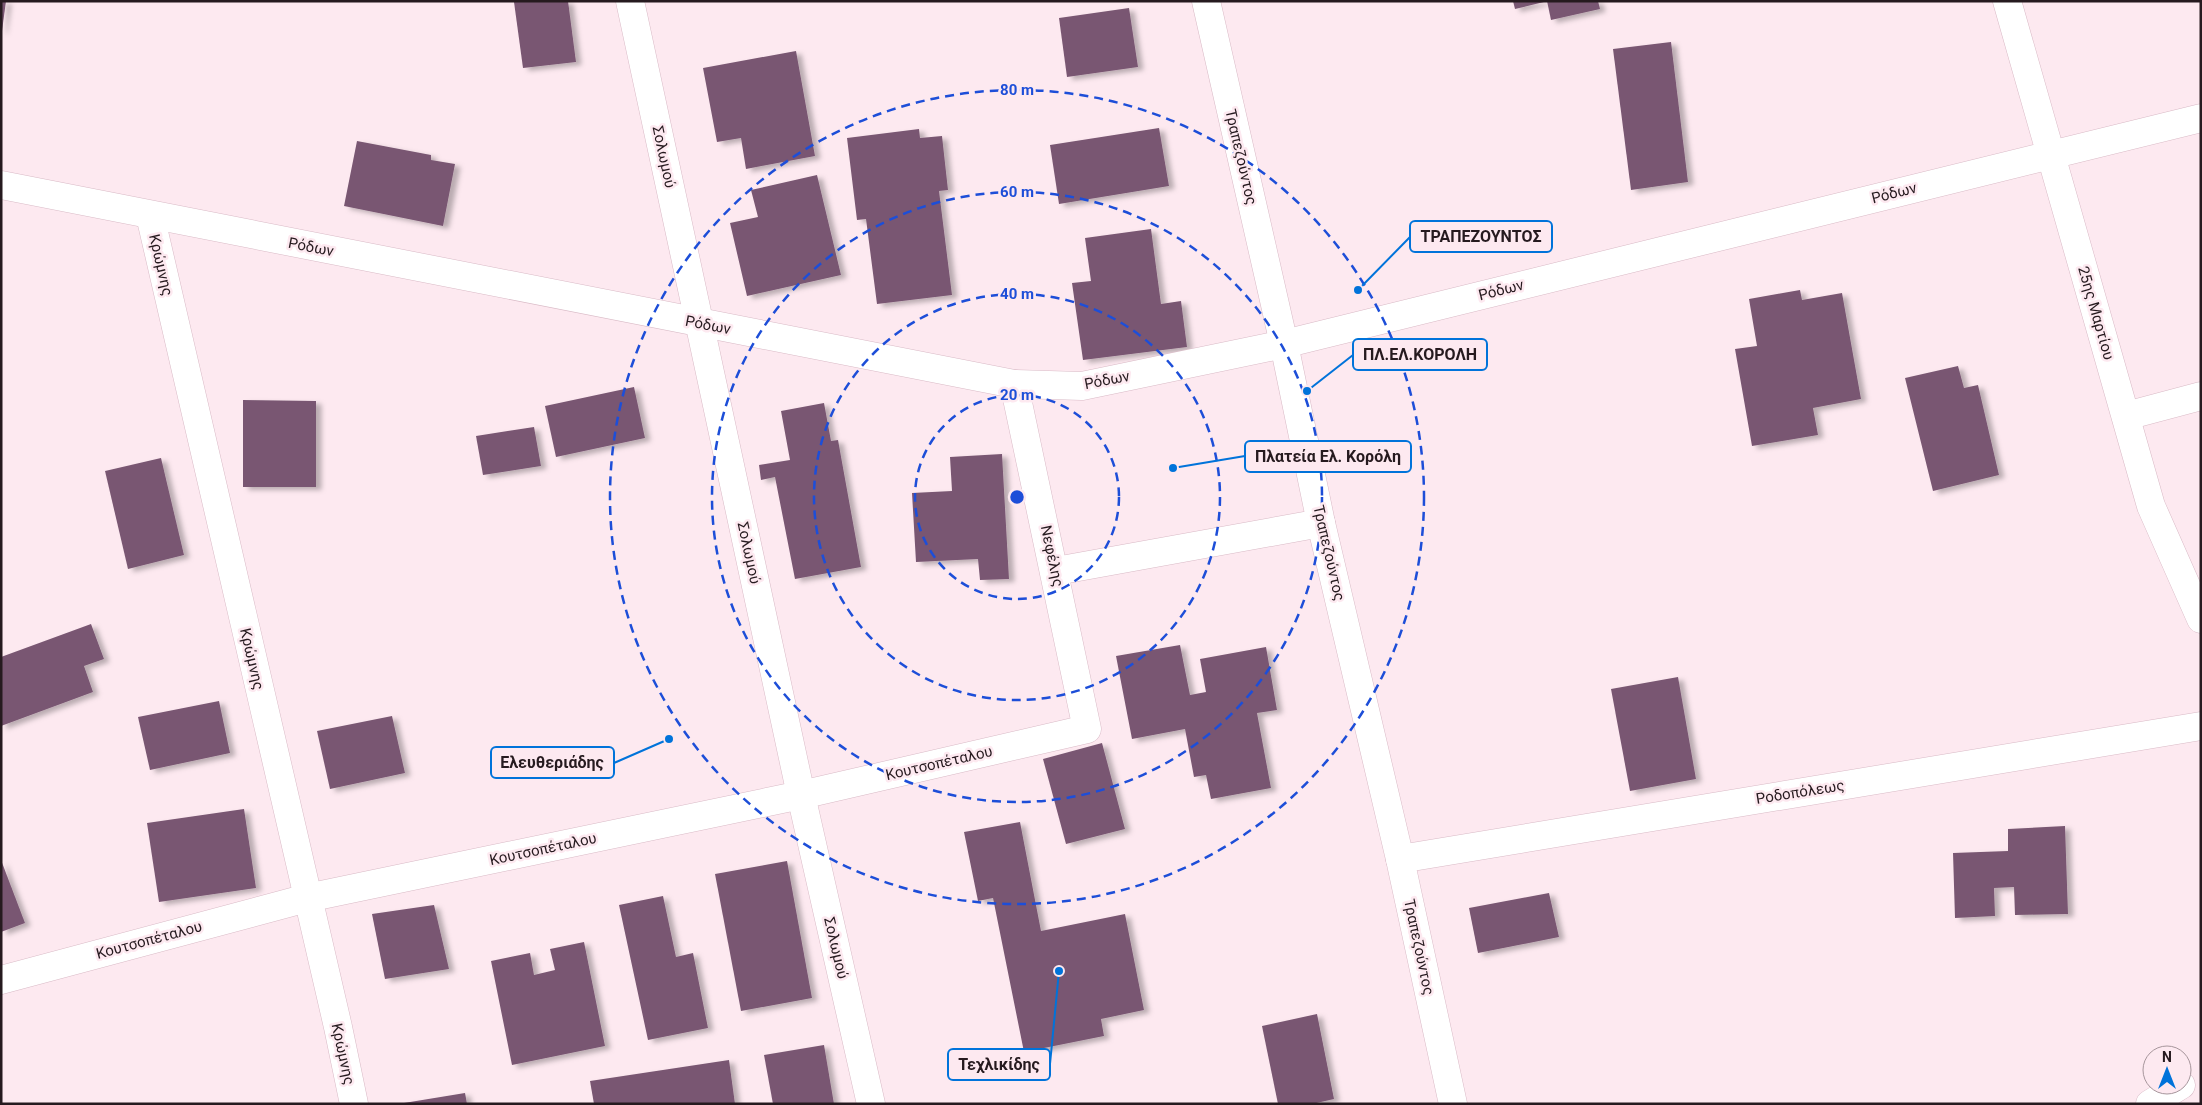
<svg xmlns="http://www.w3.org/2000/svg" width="2202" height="1105" font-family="Roboto,sans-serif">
  <defs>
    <filter id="shadow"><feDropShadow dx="5.5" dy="3" stdDeviation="2.5" flood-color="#0004"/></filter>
  </defs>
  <rect width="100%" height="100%" fill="#fde9f0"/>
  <g fill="#795772" filter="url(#shadow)">
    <path d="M1 1H6L2 31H1Z"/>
    <path d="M524 1H568L576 62 523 68 514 2Z"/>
    <path d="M1513 1H1544V2L1515 9Z"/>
    <path d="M1547 1H1598L1600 9 1551 20Z"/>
    <path d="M1129 8 1138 67 1067 77 1059 18Z"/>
    <path d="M1671 42 1688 182 1631 190 1613 49Z"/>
    <path d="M796 51 815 156 746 169 741 138 717 142 703 68Z"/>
    <path d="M1159 128 1169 186 1059 204 1050 145Z"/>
    <path d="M919 129 920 138 942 136 948 190 939 191 952 295 877 304 866 219 857 220 847 138Z"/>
    <path d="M357 141 431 155V160L455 164 443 226 344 206Z"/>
    <path d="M817 175 841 275 747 296 730 223 758 217 751 190Z"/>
    <path d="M1151 229 1161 304 1181 301 1187 347 1083 360 1072 283 1091 281 1085 238Z"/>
    <path d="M1800 290 1802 300 1842 293 1861 399 1813 408 1818 435 1752 446 1735 349 1757 346 1749 299Z"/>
    <path d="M1958 366 1964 388 1978 385 1999 475 1933 491 1905 378Z"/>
    <path d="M634 387 645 438 556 457 545 406Z"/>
    <path d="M243 400 316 401V487H243Z"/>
    <path d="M824 403 831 441 838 440 861 567 795 579 775 477 761 480 759 465 790 460 781 411Z"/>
    <path d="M534 427 541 466 483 475 476 436Z"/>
    <path d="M1002 454 1009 579 980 580 978 559 916 562 912 493 952 491 950 457Z"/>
    <path d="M161 458 184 555 128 569 105 471Z"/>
    <path d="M91 624 104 659 84 666 93 692 1 726V657Z"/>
    <path d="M1180 645 1190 695 1206 692 1200 659 1266 647 1277 710 1257 713 1271 788 1211 799 1206 775 1194 777 1185 729 1132 739 1116 656Z"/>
    <path d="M1678 677 1696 779 1630 791 1611 689Z"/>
    <path d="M219 701 230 753 150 770 138 717Z"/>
    <path d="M392 716 405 773 330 789 317 731Z"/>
    <path d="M1102 743 1125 829 1066 844 1043 759Z"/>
    <path d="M244 809 256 888 159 902 147 823Z"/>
    <path d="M1020 822 1041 931 1125 914 1144 1010 1101 1019 1104 1036 1024 1052 993 898 978 901 964 832Z"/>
    <path d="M2065 826 2068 914 2015 915 2014 887 1994 888 1995 916 1955 918 1953 853 2008 851V829Z"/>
    <path d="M1 860 25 923 1 932Z"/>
    <path d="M787 861 812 998 741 1011 715 874Z"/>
    <path d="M1549 893 1559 937 1478 953 1469 908Z"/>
    <path d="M663 896 676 957 693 953 708 1028 648 1040 619 905Z"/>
    <path d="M434 905 449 969 385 979 372 914Z"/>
    <path d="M584 942 605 1046 512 1065 491 961 530 953 534 975 555 970 550 949Z"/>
    <path d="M1317 1014 1334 1099 1312 1104H1278L1262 1026Z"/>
    <path d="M824 1045 834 1104H773L764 1055Z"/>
    <path d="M729 1060 735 1104H594L590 1081Z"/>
    <path d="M465 1093 467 1104H404V1103Z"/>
  </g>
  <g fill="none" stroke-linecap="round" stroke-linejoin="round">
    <g stroke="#d9bac6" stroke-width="29">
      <g id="minor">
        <path d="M630 1 801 795 871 1104"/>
        <path d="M1206 1 1284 344 1321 523 1400 859 1453 1104"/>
        <path d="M1 185 1014 384 1082 386 1284 344 2201 118"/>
        <path d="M150 215 338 1027 354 1104"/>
        <path d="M2126 416 2201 396"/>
        <path d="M1056 571 1321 523"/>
        <path d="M1400 859 2201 726"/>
        <path d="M1 980 307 898 801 795 1087 729 1014 384"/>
        <path d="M2150 1104 2181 1085"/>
      </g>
    </g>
    <g stroke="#d9bac6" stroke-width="29">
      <path id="tertiary" d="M2007 1 2151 506 2201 619"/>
    </g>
    <use href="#minor" stroke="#fff" stroke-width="28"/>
    <use href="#tertiary" stroke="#fff" stroke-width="28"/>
  </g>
  <g fill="none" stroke="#1d4ed8" stroke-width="2.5" stroke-dasharray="9 6">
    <circle cx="1017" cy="497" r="102"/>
    <circle cx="1017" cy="497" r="203"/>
    <circle cx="1017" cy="497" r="305"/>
    <circle cx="1017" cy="497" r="407"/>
  </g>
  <g text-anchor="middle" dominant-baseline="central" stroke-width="5" stroke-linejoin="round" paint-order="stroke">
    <g font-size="15" fill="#261a1f" stroke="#fde9f0">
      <text transform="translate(664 157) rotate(78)">Σολωμού</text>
      <text transform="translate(1241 157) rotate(77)">Τραπεζούντος</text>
      <text transform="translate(1894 193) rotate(-14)">Ρόδων</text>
      <text transform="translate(311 247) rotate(11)">Ρόδων</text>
      <text transform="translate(161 265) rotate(77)">Κρώμνης</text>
      <text transform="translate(1501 290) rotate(-14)">Ρόδων</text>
      <text transform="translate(2096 313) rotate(74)">25ης Μαρτίου</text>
      <text transform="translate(708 325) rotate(11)">Ρόδων</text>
      <text transform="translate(1107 380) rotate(-11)">Ρόδων</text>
      <text transform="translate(749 553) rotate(78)">Σολωμού</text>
      <text transform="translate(1329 553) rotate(77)">Τραπεζούντος</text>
      <text transform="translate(1052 556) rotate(78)">Νεφέλης</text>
      <text transform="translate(252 659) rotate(77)">Κρώμνης</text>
      <text transform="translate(939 763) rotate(-13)">Κουτσοπέταλου</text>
      <text transform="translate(1800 792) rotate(-9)">Ροδοπόλεως</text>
      <text transform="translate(543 849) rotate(-12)">Κουτσοπέταλου</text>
      <text transform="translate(149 940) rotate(-15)">Κουτσοπέταλου</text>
      <text transform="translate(1419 947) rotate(78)">Τραπεζούντος</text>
      <text transform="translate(836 948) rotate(77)">Σολωμού</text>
      <text transform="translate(343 1054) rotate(78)">Κρώμνης</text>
    </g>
  </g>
  <circle cx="1017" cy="497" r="8" fill="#1d4ed8" stroke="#fde9f0" stroke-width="2.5"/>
  <g font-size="15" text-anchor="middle" font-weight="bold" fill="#1d4ed8" stroke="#fde9f0" stroke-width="5" stroke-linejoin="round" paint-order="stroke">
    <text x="1017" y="95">80 m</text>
    <text x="1017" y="197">60 m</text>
    <text x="1017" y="299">40 m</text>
    <text x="1017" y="400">20 m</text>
  </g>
  <path fill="none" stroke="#0073da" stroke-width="2" d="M1358 290L1410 237M1307 391L1353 355M1173 468L1245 456M669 739L614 763M1059 971L1050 1064"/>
  <g fill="#0073da" stroke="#fde9f0" stroke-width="2">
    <circle cx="1358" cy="290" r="5"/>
    <circle cx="1307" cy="391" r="5"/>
    <circle cx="1173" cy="468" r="5"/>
    <circle cx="669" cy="739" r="5"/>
    <circle cx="1059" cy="971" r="5"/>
  </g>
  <g fill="#fde9f0" stroke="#0073da" stroke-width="2">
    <rect x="1410" y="221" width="142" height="31" rx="5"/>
    <rect x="1353" y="339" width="134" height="31" rx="5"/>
    <rect x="1245" y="441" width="166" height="31" rx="5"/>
    <rect x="491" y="747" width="123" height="31" rx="5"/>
    <rect x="948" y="1049" width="102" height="31" rx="5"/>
  </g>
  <g font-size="16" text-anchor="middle" font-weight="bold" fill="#261a1f">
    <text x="1481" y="242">ΤΡΑΠΕΖΟΥΝΤΟΣ</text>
    <text x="1420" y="360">ΠΛ.ΕΛ.ΚΟΡΟΛΗ</text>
    <text x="1328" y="462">Πλατεία Ελ. Κορόλη</text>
    <text x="552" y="768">Ελευθεριάδης</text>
    <text x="999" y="1070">Τεχλικίδης</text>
  </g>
  <rect width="2202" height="1105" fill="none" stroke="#261a1f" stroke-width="5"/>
  <g transform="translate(2167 1070)"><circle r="24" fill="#fde9f0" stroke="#a7969c"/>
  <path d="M0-4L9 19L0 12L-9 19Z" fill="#0073da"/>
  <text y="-8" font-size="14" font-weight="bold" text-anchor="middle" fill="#261a1f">N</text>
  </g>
</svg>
